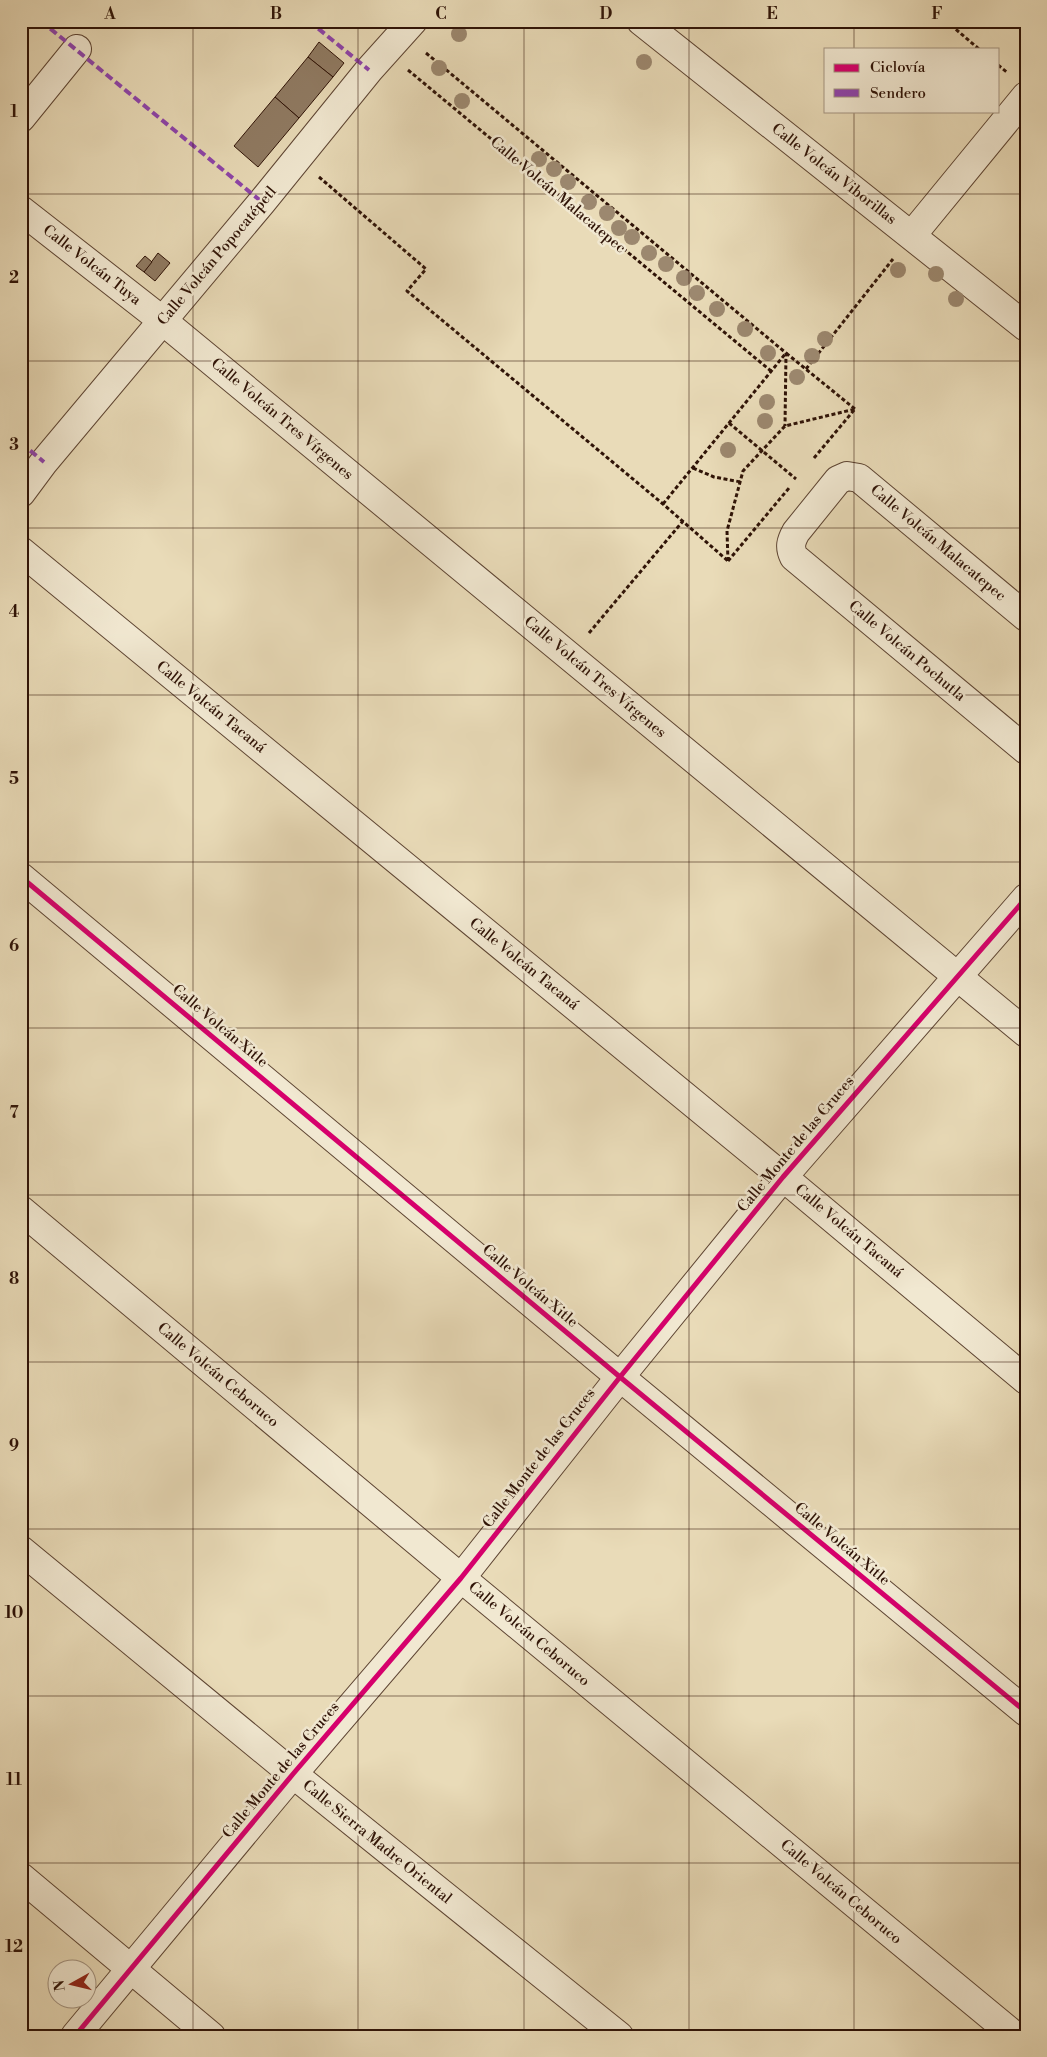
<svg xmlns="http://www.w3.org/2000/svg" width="1047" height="2057" font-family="'Libre Bodoni',serif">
  <rect width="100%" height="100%" fill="#e9dbb8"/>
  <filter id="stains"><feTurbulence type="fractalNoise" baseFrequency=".004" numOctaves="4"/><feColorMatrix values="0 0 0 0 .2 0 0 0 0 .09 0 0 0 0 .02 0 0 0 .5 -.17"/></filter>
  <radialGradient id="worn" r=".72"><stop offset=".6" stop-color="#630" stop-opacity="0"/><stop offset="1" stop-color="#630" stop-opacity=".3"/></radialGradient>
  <g fill="#907b63" stroke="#2f1307">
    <path d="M319 42 344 63 333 77 308 57Z"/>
    <path d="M308 57 333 77 299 118 275 97Z"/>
    <path d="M275 97 299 118 258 167 234 146Z"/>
    <path d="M158 253 170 263 155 281 144 272Z"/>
    <path d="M145 256 152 262 144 272 136 266Z"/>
  </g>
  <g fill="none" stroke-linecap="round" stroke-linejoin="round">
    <g stroke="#5e4533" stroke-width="30">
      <g id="minor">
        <path d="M641 21 1026 327"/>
        <path d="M21 118 77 49"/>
        <path d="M21 210 163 321 1026 1033"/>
        <path d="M912 235 1026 96"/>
        <path d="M21 493 44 462 262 202 369 70 413 21"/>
        <path d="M21 551 783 1177 1026 1380"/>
        <path d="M1026 617 859 478 847 476 838 480 796 532C791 541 789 547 794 557L1026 750"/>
        <path d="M21 877 620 1377 1026 1712"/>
        <path d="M21 1210 461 1578 1015 2036"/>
        <path d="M21 1877 211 2036"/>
        <path d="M75 2036 293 1774 461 1578 620 1377 783 1177 1026 898"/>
      </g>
    </g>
    <g stroke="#5e4533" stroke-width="30">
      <path id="tertiary" d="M21 1550 293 1774 619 2036"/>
    </g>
    <g stroke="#2f1307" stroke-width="3" stroke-dasharray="4 2.5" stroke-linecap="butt">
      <path d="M946 21 979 49"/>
      <path d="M426 53 786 353 785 426"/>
      <path d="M998 65 1008 73"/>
      <path d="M408 70 771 371"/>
      <path d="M319 177 426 269 407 291 663 504 728 561"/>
      <path d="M806 369 893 259"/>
      <path d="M729 423 796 479"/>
      <path d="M814 458 855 409"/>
      <path d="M693 468 714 477 741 482"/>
      <path d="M663 504 786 353 855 409"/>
      <path d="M728 561 727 531 743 471 785 426 855 409"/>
      <path d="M728 561 789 488"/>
      <path d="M589 633 683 521"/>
    </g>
    <use href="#minor" stroke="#f1e8d1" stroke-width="28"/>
    <use href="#tertiary" stroke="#f1e8d1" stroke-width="28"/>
    <g stroke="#8e44ad" stroke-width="4" stroke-dasharray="8 4" stroke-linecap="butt">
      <path d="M41 21 262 202"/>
      <path d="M309 21 369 70"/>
      <path d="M21 443 44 462"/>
    </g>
    <g stroke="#f1e8d1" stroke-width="8">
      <g id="cycleway">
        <path d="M21 877 620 1377 1026 1712"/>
        <path d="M75 2036 293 1774 461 1578 620 1377 783 1177 1026 898"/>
      </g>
    </g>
    <use href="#cycleway" stroke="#d6006c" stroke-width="5"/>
  </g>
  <g fill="#9c886f">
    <circle cx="459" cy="34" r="8"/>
    <circle cx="644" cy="62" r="8"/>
    <circle cx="439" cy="68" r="8"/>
    <circle cx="462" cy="101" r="8"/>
    <circle cx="539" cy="159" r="8"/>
    <circle cx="554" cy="169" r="8"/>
    <circle cx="568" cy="182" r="8"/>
    <circle cx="589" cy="202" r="8"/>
    <circle cx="607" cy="213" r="8"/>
    <circle cx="619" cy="228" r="8"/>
    <circle cx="632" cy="237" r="8"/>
    <circle cx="649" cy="253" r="8"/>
    <circle cx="666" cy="264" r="8"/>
    <circle cx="898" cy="270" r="8"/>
    <circle cx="936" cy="274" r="8"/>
    <circle cx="684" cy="278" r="8"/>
    <circle cx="697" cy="293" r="8"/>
    <circle cx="956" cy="299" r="8"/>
    <circle cx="717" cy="309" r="8"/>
    <circle cx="745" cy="329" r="8"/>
    <circle cx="825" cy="339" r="8"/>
    <circle cx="768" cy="353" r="8"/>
    <circle cx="812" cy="356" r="8"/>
    <circle cx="797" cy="377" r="8"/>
    <circle cx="767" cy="402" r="8"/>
    <circle cx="765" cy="421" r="8"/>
    <circle cx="728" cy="450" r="8"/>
  </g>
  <path fill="none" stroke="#2f1307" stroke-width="1" stroke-opacity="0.55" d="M193 21V2036M358 21V2036M524 21V2036M689 21V2036M854 21V49M854 111V2036M21 194H1026M21 361H1026M21 528H1026M21 695H1026M21 862H1026M21 1028H1026M21 1195H1026M21 1362H1026M21 1529H1026M21 1696H1026M21 1863H1026"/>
  <g text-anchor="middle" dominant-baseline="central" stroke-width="5" stroke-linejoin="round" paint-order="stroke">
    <g font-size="15" fill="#2f1307" stroke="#f1e8d1">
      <text transform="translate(834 174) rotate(38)">Calle Volcán Viborillas</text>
      <text transform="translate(558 195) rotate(40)">Calle Volcán Malacatepec</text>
      <text transform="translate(217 256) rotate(-50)">Calle Volcán Popocatépetl</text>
      <text transform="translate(92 265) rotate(38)">Calle Volcán Tuya</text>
      <text transform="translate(282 419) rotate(40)">Calle Volcán Tres Vírgenes</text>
      <text transform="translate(938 543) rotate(40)">Calle Volcán Malacatepec</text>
      <text transform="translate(907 651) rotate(40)">Calle Volcán Pochutla</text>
      <text transform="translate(595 677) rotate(40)">Calle Volcán Tres Vírgenes</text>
      <text transform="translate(211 707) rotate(39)">Calle Volcán Tacaná</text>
      <text transform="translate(524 964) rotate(39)">Calle Volcán Tacaná</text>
      <text transform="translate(220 1026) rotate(40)">Calle Volcán Xitle</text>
      <text transform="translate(796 1144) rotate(-50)">Calle Monte de las Cruces</text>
      <text transform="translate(849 1231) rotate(40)">Calle Volcán Tacaná</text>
      <text transform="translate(530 1286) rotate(40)">Calle Volcán Xitle</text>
      <text transform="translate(218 1375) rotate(40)">Calle Volcán Ceboruco</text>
      <text transform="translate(539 1458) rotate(-52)">Calle Monte de las Cruces</text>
      <text transform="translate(842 1544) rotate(40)">Calle Volcán Xitle</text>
      <text transform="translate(529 1634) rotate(40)">Calle Volcán Ceboruco</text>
      <text transform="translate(281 1770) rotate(-50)">Calle Monte de las Cruces</text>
      <text transform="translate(377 1842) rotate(39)">Calle Sierra Madre Oriental</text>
      <text transform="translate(841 1892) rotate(40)">Calle Volcán Ceboruco</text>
    </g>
  </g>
  <rect width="1047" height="2057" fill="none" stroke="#e9dbb8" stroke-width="55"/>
  <rect x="824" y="48" width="175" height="65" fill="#f1e8d1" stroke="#a39380"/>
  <rect x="834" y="64" width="25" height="8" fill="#d6006c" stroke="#a39380"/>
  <text x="870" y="72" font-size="15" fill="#2f1307">Ciclovía</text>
  <rect x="834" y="89" width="25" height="8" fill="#8e44ad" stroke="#a39380"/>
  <text x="870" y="98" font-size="15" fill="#2f1307">Sendero</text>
  <g transform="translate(72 1984) rotate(262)"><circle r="24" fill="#f1e8d1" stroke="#a39380"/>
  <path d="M0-4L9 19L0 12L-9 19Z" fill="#8f2418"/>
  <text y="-8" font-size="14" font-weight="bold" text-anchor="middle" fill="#2f1307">N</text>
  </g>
  <rect x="28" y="28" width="992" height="2002" fill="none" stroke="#2f1307" stroke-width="2"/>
  <g font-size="16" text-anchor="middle" font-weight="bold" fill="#2f1307">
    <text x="110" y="19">A</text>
    <text x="276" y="19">B</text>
    <text x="441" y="19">C</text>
    <text x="606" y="19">D</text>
    <text x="772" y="19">E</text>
    <text x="937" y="19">F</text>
    <text x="14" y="117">1</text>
    <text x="14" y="283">2</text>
    <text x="14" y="450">3</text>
    <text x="14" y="617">4</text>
    <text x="14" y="784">5</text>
    <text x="14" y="951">6</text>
    <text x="14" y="1118">7</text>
    <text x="14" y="1284">8</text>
    <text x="14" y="1451">9</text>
    <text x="14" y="1618">10</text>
    <text x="14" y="1785">11</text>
    <text x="14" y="1952">12</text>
  </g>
  <rect width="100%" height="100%" filter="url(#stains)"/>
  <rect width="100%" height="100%" fill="url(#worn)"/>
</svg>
